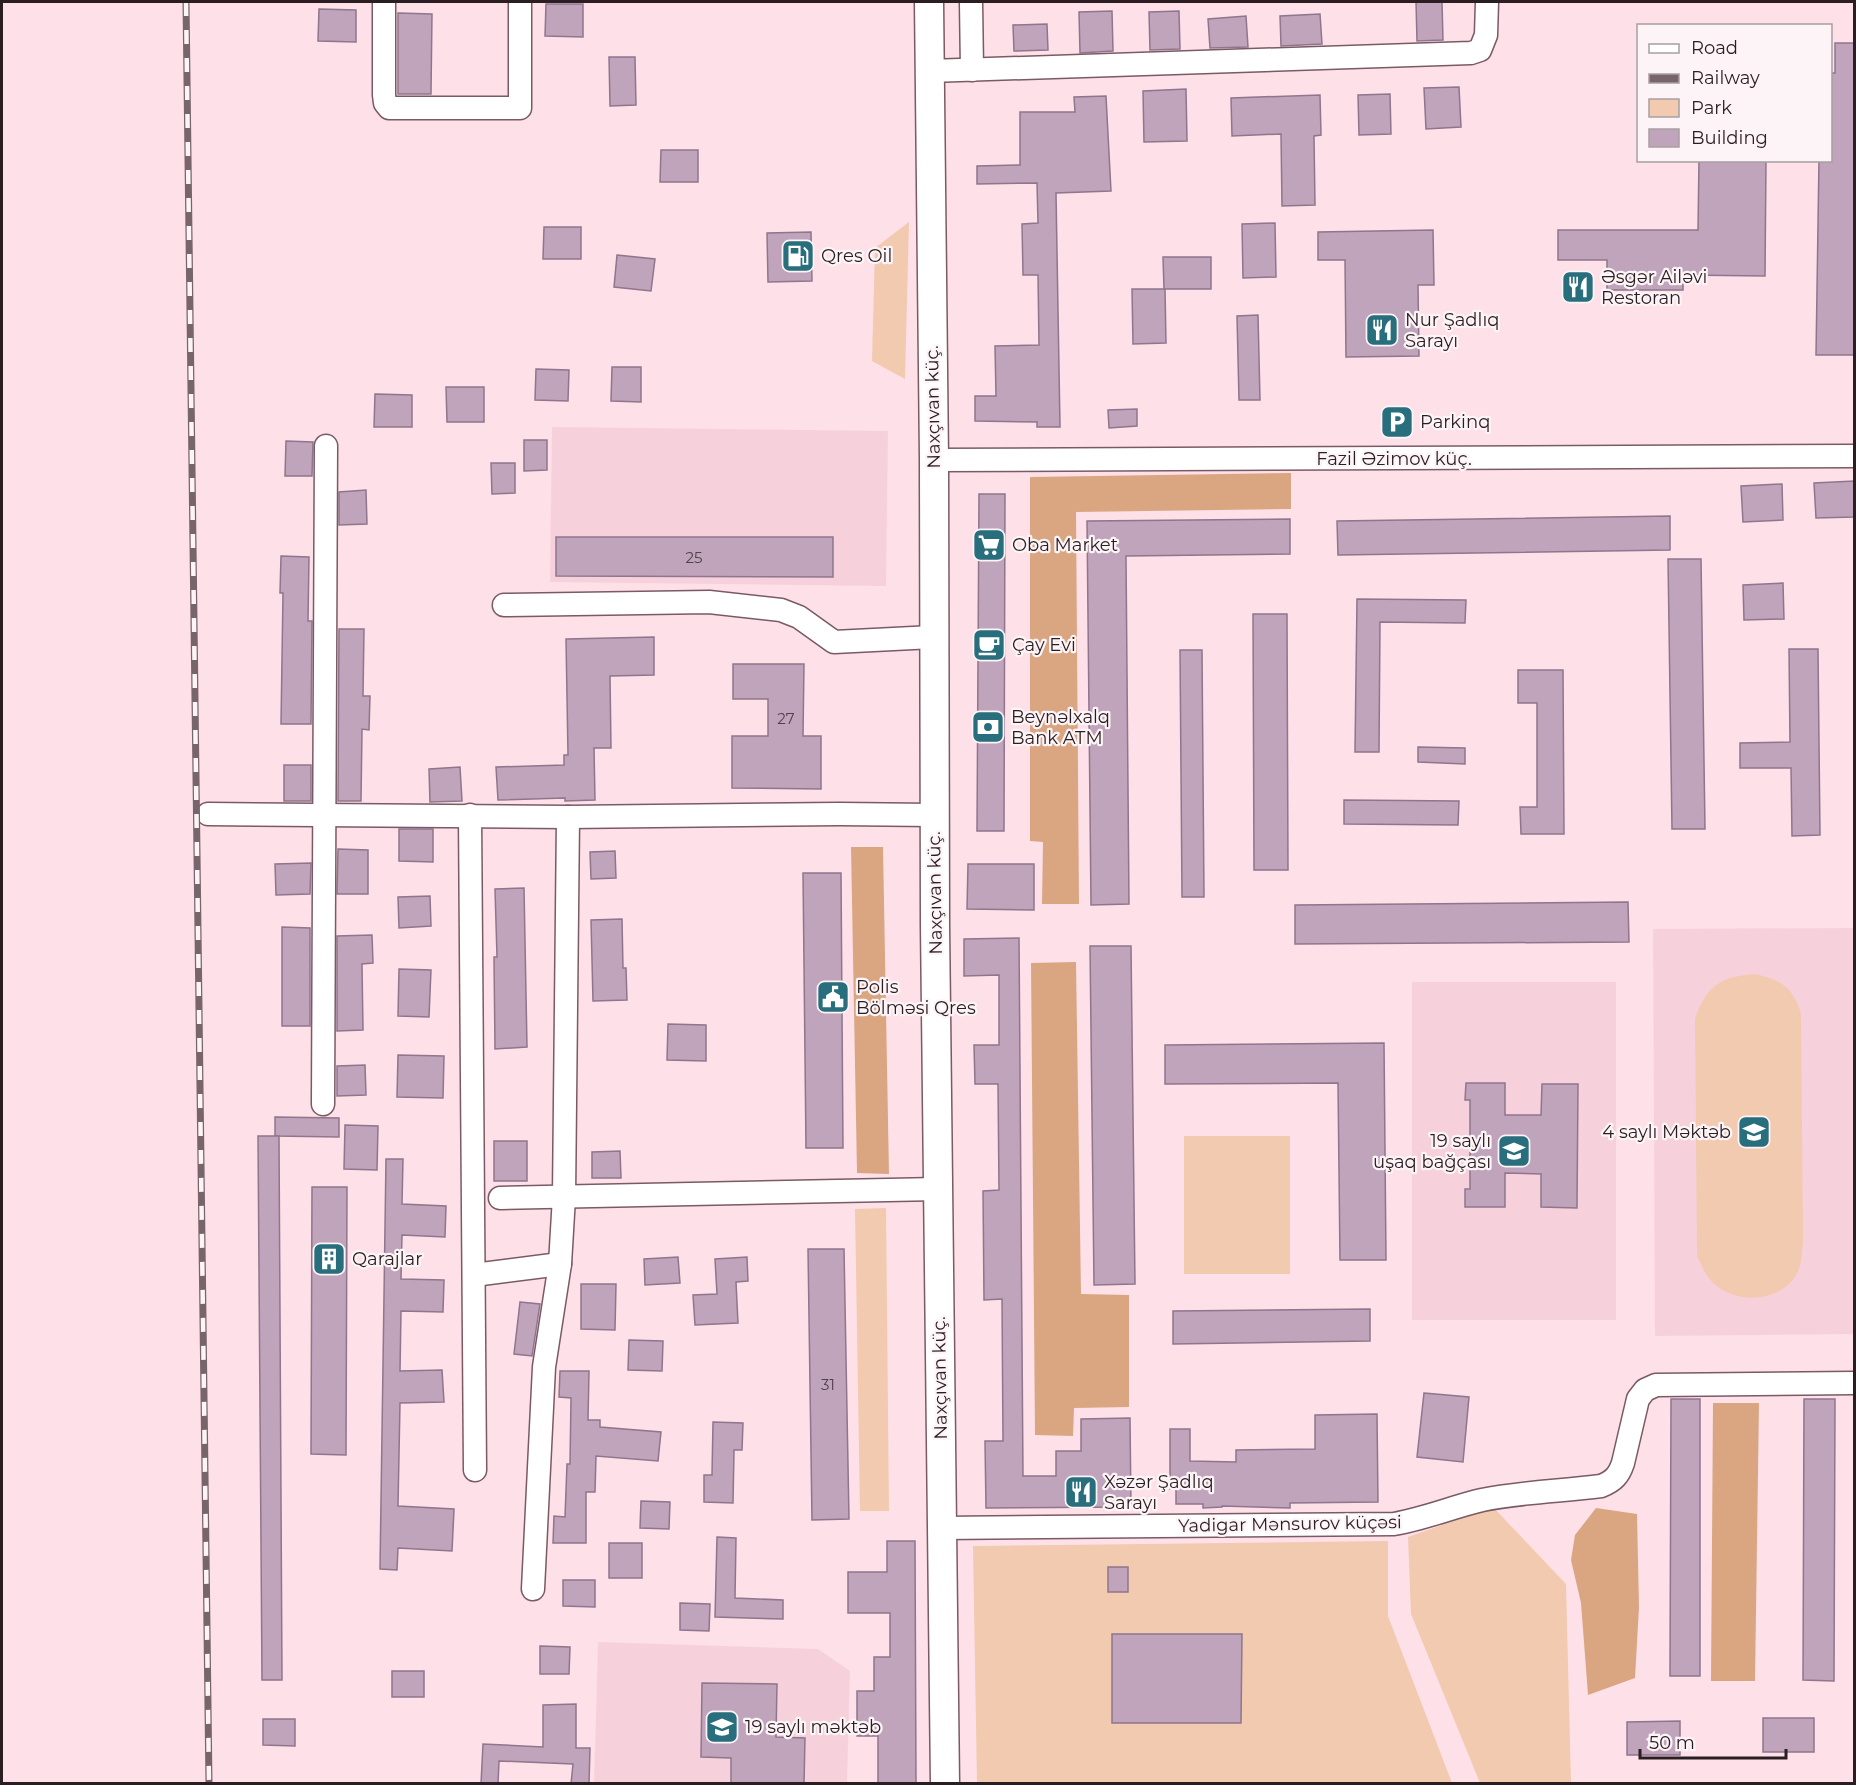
<svg xmlns="http://www.w3.org/2000/svg" width="1856" height="1785" font-family="Montserrat,sans-serif">
  <rect width="100%" height="100%" fill="#fee0e8"/>
  <g fill="#f6d1dc">
    <path d="M552 427 888 431 886 586 550 582Z"/>
    <path d="M1854 928V1334L1655 1336 1653 929Z"/>
    <rect x="1412" y="982" width="204" height="338"/>
    <path d="M598 1642 818 1649 850 1671 847 1783 594 1784Z"/>
  </g>
  <g fill="#f1caaf">
    <path d="M909 222 905 379 872 361 875 248Z"/>
    <path d="M1756 974C1782 981 1793 987 1801 1014L1803 1240C1802 1252 1802 1266 1795 1277 1778 1301 1741 1304 1718 1287 1707 1279 1703 1268 1697 1256L1695 1019C1706 986 1721 976 1756 974Z"/>
    <rect x="1184" y="1136" width="106" height="138"/>
    <path d="M886 1208 889 1511H860L855 1209Z"/>
    <path d="M1493 1507 1566 1584 1571 1782 1480 1783 1411 1614 1408 1537Z"/>
    <path d="M1388 1541V1616L1452 1783H977L973 1546Z"/>
  </g>
  <g fill="#daa681">
    <path d="M1291 473V509L1076 512 1079 904H1042L1043 842 1030 841V477Z"/>
    <path d="M851 847H883L889 1174 857 1173Z"/>
    <path d="M1076 962 1081 1294 1129 1295V1407L1074 1408 1073 1436 1035 1435 1031 963Z"/>
    <path d="M1713 1403H1759L1755 1681H1711Z"/>
    <path d="M1596 1508 1637 1514 1639 1607 1635 1678 1588 1695 1581 1603 1571 1560 1575 1535Z"/>
  </g>
  <g fill="#bfa4bb" stroke="#8f768c" stroke-width="1.5">
    <path d="M1416 2H1442L1443 40 1417 41Z"/>
    <path d="M546 4H583V37L545 36Z"/>
    <path d="M319 9 356 10V42L318 41Z"/>
    <path d="M1112 11 1113 51 1080 53 1079 12Z"/>
    <path d="M1179 11 1180 49 1150 50 1149 12Z"/>
    <path d="M398 13 432 14 431 94H398Z"/>
    <path d="M1320 14 1322 44 1281 46 1280 16Z"/>
    <path d="M1246 16 1248 47 1210 48 1208 19Z"/>
    <path d="M1047 24 1048 50 1014 51 1013 25Z"/>
    <path d="M1835 43H1854V355H1816L1819 160H1830V73H1835Z"/>
    <path d="M609 57H635L636 105 610 106Z"/>
    <path d="M1459 87 1461 127 1426 129 1424 88Z"/>
    <path d="M1186 89 1187 141 1144 142 1143 91Z"/>
    <path d="M1390 94 1391 134 1359 135 1358 95Z"/>
    <path d="M1320 95 1321 135 1314 136 1315 205 1282 206 1281 134 1232 136 1231 98Z"/>
    <path d="M1106 96 1111 191 1056 193 1060 427H1037V422L975 421V396H996L995 346 1039 345 1038 275H1023L1022 224 1038 223 1037 183 977 184V166L1020 165V112H1075L1074 97Z"/>
    <path d="M661 150H698V182H660Z"/>
    <path d="M1699 160H1766L1765 276 1683 275V290H1607V260H1558V230H1698Z"/>
    <path d="M1275 223 1276 277 1243 278 1242 224Z"/>
    <path d="M544 227H581V259H543Z"/>
    <path d="M1433 230 1434 285H1418L1419 356 1346 357 1345 260H1318V232Z"/>
    <path d="M811 232 812 281 768 282 767 233Z"/>
    <path d="M617 255 655 259 651 291 614 287Z"/>
    <path d="M1163 257H1211V289H1165L1166 343 1133 344 1132 289H1164Z"/>
    <path d="M1258 315 1260 400H1239L1237 316Z"/>
    <path d="M612 367H641V402L611 401Z"/>
    <path d="M536 369 569 370 568 401 535 400Z"/>
    <path d="M446 387H484V422H447Z"/>
    <path d="M375 394 412 395V427H374Z"/>
    <path d="M1137 409V426L1109 428 1108 410Z"/>
    <path d="M524 440H547V470L524 471Z"/>
    <path d="M286 441 313 442 312 476H285Z"/>
    <path d="M491 463H515V493L492 494Z"/>
    <path d="M1854 481V517L1816 518 1814 483Z"/>
    <path d="M1782 484 1783 520 1743 522 1741 486Z"/>
    <path d="M366 490 367 524 339 525V492Z"/>
    <path d="M979 494H1005L1004 831H977Z"/>
    <path d="M1670 516V550L1338 555 1337 521Z"/>
    <path d="M1290 519V554L1126 556 1129 904 1091 905 1087 521Z"/>
    <path d="M556 537H833V577L556 576Z"/>
    <path d="M281 556 309 557 308 621H312L311 724H281L283 593H280Z"/>
    <path d="M1668 559H1701L1705 829H1672Z"/>
    <path d="M1783 583 1784 619 1744 620 1743 585Z"/>
    <path d="M1357 599 1466 600 1465 623 1380 622 1379 752H1355Z"/>
    <path d="M1253 614H1287L1288 870H1254Z"/>
    <path d="M339 629H364L363 696H370L369 730 362 729 361 801H338Z"/>
    <path d="M654 637V675L610 676 611 748H594L595 800 565 801V798L498 800 496 767 564 765V755H568L566 639Z"/>
    <path d="M1789 649H1818L1820 835 1792 836 1791 768H1740V743L1790 742Z"/>
    <path d="M1180 650H1202L1204 897H1182Z"/>
    <path d="M733 664H804L803 736H821V789L732 788V736H768V699H733Z"/>
    <path d="M1518 670H1563L1564 834H1521L1520 807H1537V703H1518Z"/>
    <path d="M1418 747 1465 748V764L1418 762Z"/>
    <rect x="284" y="765" width="27" height="36"/>
    <path d="M460 767 462 801 430 802 429 769Z"/>
    <path d="M1344 800 1459 801 1458 825 1344 824Z"/>
    <path d="M399 829H433V862L399 861Z"/>
    <path d="M338 849 368 850V894H337Z"/>
    <path d="M615 851 616 878 591 879 590 852Z"/>
    <path d="M311 863 310 894 276 895 275 864Z"/>
    <path d="M968 864H1034V910L967 909Z"/>
    <path d="M803 873H841L843 1148H806Z"/>
    <path d="M524 888 527 1047 495 1049 494 957H497L495 889Z"/>
    <path d="M430 896 431 926 399 928 398 897Z"/>
    <path d="M1628 902 1629 942 1295 944V905Z"/>
    <path d="M622 919 623 968H626L627 1000 593 1001 591 920Z"/>
    <path d="M282 927 310 928V1026H282Z"/>
    <path d="M372 935 373 963 362 964 363 1030 337 1031V936Z"/>
    <path d="M1019 938 1023 1476H1056V1451H1081V1419L1130 1418 1131 1507 986 1508 985 1441H1003L1002 1299 984 1300 983 1191 999 1190 998 1084H975L974 1045H999V975L964 976V939Z"/>
    <path d="M1090 946H1131L1135 1284 1094 1285Z"/>
    <path d="M399 969 431 970 429 1017 398 1016Z"/>
    <path d="M668 1024 706 1025V1061L667 1060Z"/>
    <path d="M1384 1043 1386 1260H1340L1338 1083 1165 1084V1045Z"/>
    <path d="M398 1055 444 1056 443 1098 397 1097Z"/>
    <path d="M365 1065 366 1095 337 1096V1066Z"/>
    <path d="M1466 1083H1505V1115H1541L1542 1084H1578L1577 1208 1541 1207V1174L1505 1173V1207H1465V1189H1470V1100H1465Z"/>
    <path d="M275 1117 339 1118V1137L275 1136Z"/>
    <path d="M345 1125 378 1126 377 1170 344 1169Z"/>
    <path d="M258 1136H279L282 1680H262Z"/>
    <rect x="494" y="1141" width="33" height="40"/>
    <path d="M620 1151 621 1178H592V1152Z"/>
    <path d="M386 1159H403L402 1204 446 1206 445 1237 402 1235 401 1279 444 1280 443 1312 401 1311 400 1371 442 1370 444 1402 400 1403 398 1506 454 1509 452 1551 398 1548 397 1570 380 1569Z"/>
    <path d="M312 1187H347L346 1455 311 1454Z"/>
    <path d="M808 1249H844L849 1519 812 1520Z"/>
    <path d="M678 1257 680 1283 645 1285 644 1259Z"/>
    <path d="M747 1257 748 1281 736 1282 738 1323 695 1325 693 1295 717 1294 715 1259Z"/>
    <path d="M581 1284H616L615 1330 581 1329Z"/>
    <path d="M520 1302 540 1304 532 1356 514 1354Z"/>
    <path d="M1370 1309V1341L1173 1344V1311Z"/>
    <path d="M629 1340 663 1341 662 1371 628 1370Z"/>
    <path d="M560 1371H589L588 1420H600V1427L661 1432 658 1461 596 1456 595 1492H586V1543H553L554 1516 565 1517 567 1464H570L571 1398 559 1397Z"/>
    <path d="M1424 1393 1469 1397 1463 1462 1417 1457Z"/>
    <path d="M1671 1399H1700V1676H1670Z"/>
    <path d="M1804 1399H1835L1834 1681 1803 1680Z"/>
    <path d="M1377 1414 1378 1502 1290 1503V1508L1222 1506V1507L1203 1508V1504H1176V1489H1170V1429H1190V1461L1236 1462V1450L1315 1449V1415Z"/>
    <path d="M713 1422 743 1423 742 1450H734L733 1503 704 1502V1475H712Z"/>
    <path d="M641 1501 670 1502 669 1529 640 1528Z"/>
    <path d="M717 1537 736 1538 735 1598 783 1600V1619L715 1617Z"/>
    <path d="M887 1541H915L916 1784H878V1736H857V1691H874V1657H890V1613H848V1572H887Z"/>
    <rect x="609" y="1543" width="33" height="35"/>
    <rect x="1108" y="1567" width="20" height="25"/>
    <path d="M563 1580H595V1607L563 1606Z"/>
    <path d="M680 1603 710 1604 709 1631 680 1630Z"/>
    <path d="M1112 1634H1242L1241 1723H1112Z"/>
    <path d="M540 1646 570 1647 569 1674H540Z"/>
    <rect x="392" y="1671" width="32" height="26"/>
    <path d="M702 1683 777 1684 776 1737 805 1738 804 1784H731V1758L701 1757Z"/>
    <path d="M576 1704V1748H590L589 1784H571L573 1764 499 1761 498 1784H481L483 1744 543 1747V1705Z"/>
    <rect x="1763" y="1718" width="51" height="34"/>
    <path d="M263 1719H295V1746L263 1745Z"/>
    <path d="M1680 1721V1755H1627V1722Z"/>
  </g>
  <g fill="none" stroke-linecap="round" stroke-linejoin="round">
    <g stroke="#7a5a64" stroke-width="25">
      <g id="minor">
        <path d="M384 2V95L385 103 389 108H520V2"/>
        <path d="M971 2 972 70"/>
        <path d="M930 71 1471 53 1480 50 1486 35 1487 2"/>
        <path d="M934 460 1854 456"/>
        <path d="M504 605 709 602 781 610 799 617 834 642 933 637"/>
        <path d="M208 814 568 817 839 814 934 815"/>
        <path d="M470 815 475 1470"/>
        <path d="M323 1104 326 446"/>
        <path d="M500 1198 938 1189"/>
        <path d="M474 1275 560 1264"/>
        <path d="M942 1528 1394 1524C1424 1519 1452 1507 1482 1500 1521 1492 1562 1491 1601 1486 1614 1481 1619 1475 1623 1463L1638 1399 1645 1390 1656 1385 1854 1383"/>
        <path d="M533 1589 544 1367 560 1264 564 1197 568 817"/>
      </g>
    </g>
    <g stroke="#7a5a64" stroke-width="31">
      <path id="tertiary" d="M929 2 934 460 935 925 945 1784"/>
    </g>
    <use href="#minor" stroke="#fff" stroke-width="22"/>
    <use href="#tertiary" stroke="#fff" stroke-width="28"/>
    <g stroke="#78656b" stroke-width="7">
      <path id="rail" d="M186 2 209 1784"/>
    </g>
    <use href="#rail" stroke="#fcf4f6" stroke-width="4.5" stroke-dasharray="14" stroke-linecap="butt"/>
  </g>
  <defs>
    <g id="fuel-square" transform="scale(1.725)"><rect x="-9" y="-9" width="18" height="18" rx="4" fill="#296e7d" stroke="#fcf4f6"/><path d="M-5.5-6h7V0h2V4h1.3V-2.5L3-4.5l.8-.8L6-3V5H2.5V1h-1V6h-7ZM-4.2-4.7v3.2H.2V-4.7Z" fill="#fff"/></g>
    <g id="restaurant-square" transform="scale(1.725)"><rect x="-9" y="-9" width="18" height="18" rx="4" fill="#296e7d" stroke="#fcf4f6"/><path d="M-5-6h1v4h1v-4h1v4h1v-4h1v5L-1.5 .5V6h-2V.5L-5-1ZM5-6V6H3V1.5H1.5Q1.5-4 5-6Z" fill="#fff"/></g>
    <g id="parking-square" transform="scale(1.725)"><rect x="-9" y="-9" width="18" height="18" rx="4" fill="#296e7d" stroke="#fcf4f6"/><path d="M-3.5-5.5H1a3.5 3.5 0 0 1 0 7H-1V5.5H-3.5ZM-1-3.4V-.6H.8a1.4 1.4 0 0 0 0-2.8Z" fill="#fff"/></g>
    <g id="supermarket-square" transform="scale(1.725)"><rect x="-9" y="-9" width="18" height="18" rx="4" fill="#296e7d" stroke="#fcf4f6"/><path d="M-6-5.5h2.5l.6 2H6L4.5 2H-2.5L-4.4-4H-6ZM-1.5 3.2a1.3 1.3 0 1 0 .1 0ZM3 3.2a1.3 1.3 0 1 0 .1 0Z" fill="#fff"/></g>
    <g id="cafe-square" transform="scale(1.725)"><rect x="-9" y="-9" width="18" height="18" rx="4" fill="#296e7d" stroke="#fcf4f6"/><path d="M-5.5-4.5H6V0H3Q3 3.5 0 3.5H-2.5Q-5.5 3.5-5.5 0ZM3-3.2v2h1.7v-2ZM-6 4.5H4V6H-6Z" fill="#fff"/></g>
    <g id="bank-square" transform="scale(1.725)"><rect x="-9" y="-9" width="18" height="18" rx="4" fill="#296e7d" stroke="#fcf4f6"/><path d="M-6-4H6V4H-6ZM0-2.3a2.3 2.3 0 1 0 0 4.6a2.3 2.3 0 1 0 0-4.6Z" fill="#fff"/></g>
    <g id="civic-square" transform="scale(1.725)"><rect x="-9" y="-9" width="18" height="18" rx="4" fill="#296e7d" stroke="#fcf4f6"/><path d="M-.6-6.5H3V-4.5H.6V-3L4-1V1h2V6H-6V1h2V-1L-.6-3ZM-1.2 2.5V6h2.4V2.5Z" fill="#fff"/></g>
    <g id="school-square" transform="scale(1.725)"><rect x="-9" y="-9" width="18" height="18" rx="4" fill="#296e7d" stroke="#fcf4f6"/><path d="M0-5L7-2L0 1L-7-2ZM-4 1L0 2.5L4 1V4Q0 6-4 4Z" fill="#fff"/></g>
    <g id="building-square" transform="scale(1.725)"><rect x="-9" y="-9" width="18" height="18" rx="4" fill="#296e7d" stroke="#fcf4f6"/><path d="M-4-6H4V6H1V3H-1V6H-4ZM-2.5-4.3h1.7v1.8h-1.7ZM.8-4.3h1.7v1.8H.8ZM-2.5-1h1.7V.8h-1.7ZM.8-1h1.7V.8H.8Z" fill="#fff"/></g>
  </defs>
  <g fill-rule="evenodd">
    <use href="#fuel-square" x="798" y="256"/>
    <use href="#restaurant-square" x="1578" y="287"/>
    <use href="#restaurant-square" x="1382" y="330"/>
    <use href="#parking-square" x="1397" y="422"/>
    <use href="#supermarket-square" x="989" y="545"/>
    <use href="#cafe-square" x="989" y="645"/>
    <use href="#bank-square" x="988" y="727"/>
    <use href="#civic-square" x="833" y="997"/>
    <use href="#school-square" x="1754" y="1132"/>
    <use href="#school-square" x="1514" y="1151"/>
    <use href="#building-square" x="329" y="1259"/>
    <use href="#restaurant-square" x="1081" y="1492"/>
    <use href="#school-square" x="722" y="1727"/>
  </g>
  <g text-anchor="middle" dominant-baseline="central" stroke-width="4.5" stroke-linejoin="round" paint-order="stroke">
    <g font-size="15" fill="#504048">
      <text x="694" y="557">25</text>
      <text x="786" y="718">27</text>
      <text x="828" y="1384">31</text>
    </g>
    <g font-size="18" fill="#2b1e22" stroke="#fcf4f6" text-anchor="start">
      <text x="821" y="256">Qres Oil</text>
      <text x="1601" y="277">Əsgər Ailəvi<tspan x="1601" dy="21">Restoran</tspan></text>
      <text x="1405" y="320">Nur Şadlıq<tspan x="1405" dy="21">Sarayı</tspan></text>
      <text x="1420" y="422">Parkinq</text>
      <text x="1012" y="545">Oba Market</text>
      <text x="1012" y="645">Çay Evi</text>
      <text x="1011" y="717">Beynəlxalq<tspan x="1011" dy="21">Bank ATM</tspan></text>
      <text x="856" y="987">Polis<tspan x="856" dy="21">Bölməsi Qres</tspan></text>
      <text x="1731" y="1132" text-anchor="end">4 saylı Məktəb</text>
      <text x="1491" y="1141" text-anchor="end">19 saylı<tspan x="1491" dy="21">uşaq bağçası</tspan></text>
      <text x="352" y="1259">Qarajlar</text>
      <text x="1104" y="1482">Xəzər Şadlıq<tspan x="1104" dy="21">Sarayı</tspan></text>
      <text x="745" y="1727">19 saylı məktəb</text>
    </g>
    <g font-size="18" fill="#2b1e22" stroke="#fcf4f6">
      <text transform="translate(933 407) rotate(-91)">Naxçıvan küç.</text>
      <text x="1394" y="459">Fazil Əzimov küç.</text>
      <text transform="translate(935 893) rotate(-91)">Naxçıvan küç.</text>
      <text transform="translate(940 1378) rotate(-91)">Naxçıvan küç.</text>
      <text transform="translate(1290 1524) rotate(-1)">Yadigar Mənsurov küçəsi</text>
    </g>
  </g>
  <rect width="1856" height="1785" fill="none" stroke="#2b1e22" stroke-width="6"/>
  <rect x="1637" y="24" width="195" height="138" fill="#fcf4f6" stroke="#a89ea1" stroke-width="1.5"/>
  <rect x="1649" y="44" width="30" height="9" fill="#ffffff" stroke="#a89ea1" stroke-width="1.5"/>
  <text x="1691" y="54" font-size="18" fill="#2b1e22">Road</text>
  <rect x="1649" y="74" width="30" height="9" fill="#78656b" stroke="#a89ea1" stroke-width="1.5"/>
  <text x="1691" y="84" font-size="18" fill="#2b1e22">Railway</text>
  <rect x="1649" y="99" width="30" height="18" fill="#f1caaf" stroke="#a89ea1" stroke-width="1.5"/>
  <text x="1691" y="114" font-size="18" fill="#2b1e22">Park</text>
  <rect x="1649" y="129" width="30" height="18" fill="#bfa4bb" stroke="#a89ea1" stroke-width="1.5"/>
  <text x="1691" y="144" font-size="18" fill="#2b1e22">Building</text>
  <path d="M1640 1749v9h146v-9" fill="none" stroke="#2b1e22" stroke-width="3"/>
  <text x="1649" y="1749" font-size="18" fill="#2b1e22" stroke="#fcf4f6" stroke-width="4.5" paint-order="stroke">50 m</text>
</svg>
